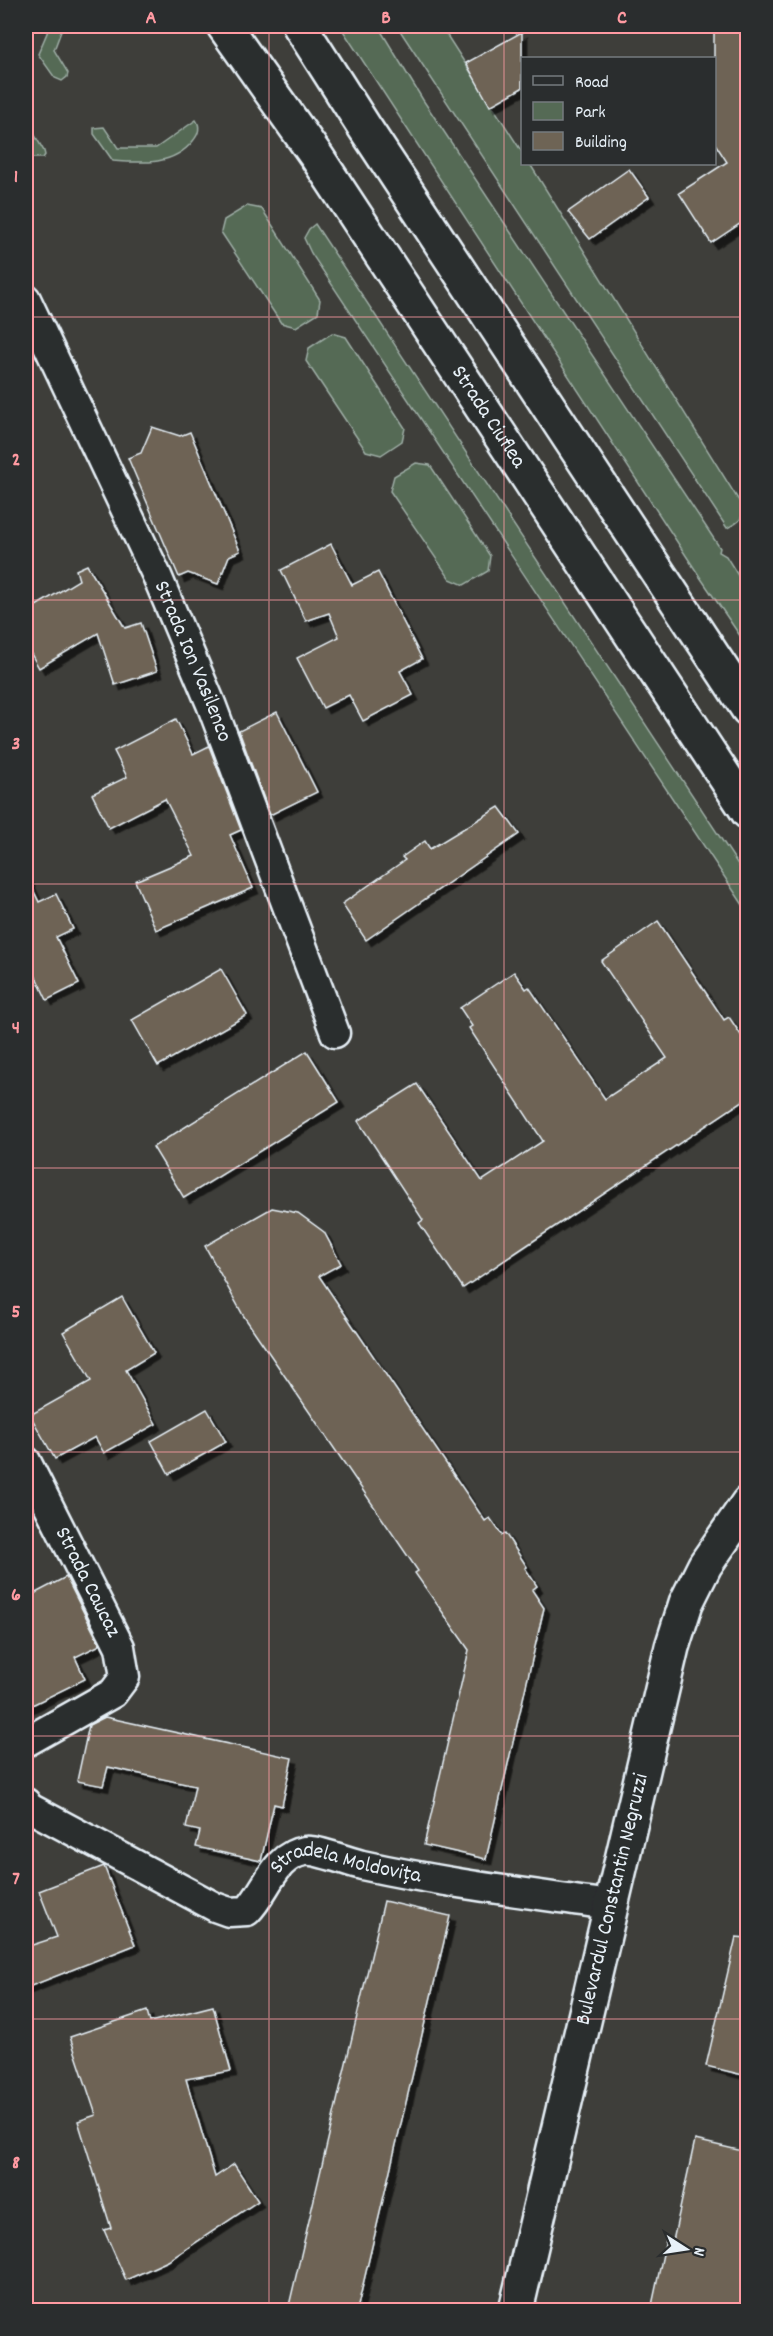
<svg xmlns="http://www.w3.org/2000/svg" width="773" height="2336" font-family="Dekko,sans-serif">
  <defs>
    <filter id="shadow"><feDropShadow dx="5.5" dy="5.5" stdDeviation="0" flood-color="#0009"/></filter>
  </defs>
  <rect width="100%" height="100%" fill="#3e3e3a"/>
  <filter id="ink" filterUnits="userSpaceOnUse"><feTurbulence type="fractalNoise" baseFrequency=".0167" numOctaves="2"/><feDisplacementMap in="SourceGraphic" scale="12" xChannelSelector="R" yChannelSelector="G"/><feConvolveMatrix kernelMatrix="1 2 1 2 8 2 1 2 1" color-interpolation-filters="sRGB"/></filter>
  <g filter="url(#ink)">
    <g fill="#556a55" stroke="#9eaea6" stroke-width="1.5">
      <path d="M50 26H63L54 50 68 73 67 77 62 81 55 78 38 54Z"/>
      <path d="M340 26H378L423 100 720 548 719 552 726 556 747 590V646L700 577Z"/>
      <path d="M397 26H441L522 152V164H530L741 504 744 510C742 521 737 523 727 528Z"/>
      <path d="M26 120 44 151 45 155 43 158H26Z"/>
      <path d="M196 120C201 127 198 135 193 141 173 166 142 163 113 161L94 134V128L104 127 118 148H156Z"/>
      <path d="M247 206 262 209 320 300 318 313 296 327 281 323 221 232 224 220Z"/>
      <path d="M315 224 747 878V911L311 253 304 238 309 229Z"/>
      <path d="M332 333 346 337 405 428 402 441 381 455 366 451 306 361 309 348Z"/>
      <path d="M416 463 430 465 490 556 488 571 464 585 450 579 390 491 394 476Z"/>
    </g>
    <g fill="#6e6455" stroke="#e8f1f8" stroke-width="1.5" filter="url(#shadow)">
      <path d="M714 26H747V219L711 243 679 193 727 162 714 142Z"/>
      <path d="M522 32V88L490 106 466 63Z"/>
      <path d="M629 169 649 197 590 239 568 212Z"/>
      <path d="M152 427 180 436 190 432 240 551 229 556 218 584 188 573 179 577 128 458 141 453Z"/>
      <path d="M331 544 352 585 378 572 422 659 400 671 413 695 363 721 349 695 323 708 297 658 339 637 329 613 306 621 281 570Z"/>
      <path d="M87 565 125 628 141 623 157 671 115 685 98 633 39 668 26 645V612L79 580 76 570Z"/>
      <path d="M277 712 317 792 270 815 239 731Z"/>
      <path d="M176 719 193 754 209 746 241 830 230 835 253 888 156 930 135 881 194 856 165 799 109 828 92 794 127 777 114 751Z"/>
      <path d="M499 807 519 834 366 940 342 904 405 860 402 857 425 841 430 849Z"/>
      <path d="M26 875 39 902 56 894 73 929 56 937 79 984 47 1000 26 956Z"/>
      <path d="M658 921 724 1020 729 1017 747 1044V1098L463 1288 419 1223 423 1220 358 1121 417 1084 482 1181 543 1141 469 1028 472 1026 460 1008 514 972 526 989 529 987 605 1099 667 1058 601 961Z"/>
      <path d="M221 969 247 1015 158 1066 132 1020Z"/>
      <path d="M307 1051 339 1102 184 1198 153 1147Z"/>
      <path d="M272 1208 298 1213 324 1232 341 1264 319 1276 485 1521 490 1518 502 1535 505 1533 527 1567 525 1568 537 1586 532 1590 544 1608 486 1859 424 1845 469 1650 415 1573 418 1571 243 1315 205 1246Z"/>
      <path d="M122 1297 154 1353 126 1370 156 1424 104 1453 95 1437 55 1459 30 1415 91 1381 63 1332Z"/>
      <path d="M207 1409 226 1442 169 1474 151 1441Z"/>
      <path d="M66 1577 100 1645 75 1657 85 1679 26 1708V1598Z"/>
      <path d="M105 1717 292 1758 282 1806 274 1804 261 1861 196 1847 200 1831 186 1828 195 1786 108 1767 103 1786 77 1781 89 1725Z"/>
      <path d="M104 1866 135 1945 26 1988V1947L57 1937 39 1891Z"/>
      <path d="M384 1901 450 1916 357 2310H288Z"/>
      <path d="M736 1937 747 1938V2076L706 2066Z"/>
      <path d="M213 2006 231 2071 186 2079 215 2177 234 2164 258 2201 168 2261 126 2280 104 2230 111 2228 78 2121 96 2115 70 2037 147 2011 150 2022Z"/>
      <path d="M695 2140 747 2152V2310H651L666 2240 673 2241Z"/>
    </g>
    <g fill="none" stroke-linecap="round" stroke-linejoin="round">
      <g stroke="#e8f1f8" stroke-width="33">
        <g id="street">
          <path id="s1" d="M26 299 157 576 211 704 335 1033"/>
          <path id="s2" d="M26 1461 120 1647 125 1677 113 1693 26 1742"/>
          <path id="s3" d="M26 1803 28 1807 215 1907 229 1912 247 1911C266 1893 274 1855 305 1851 316 1849 349 1862 362 1865 444 1883 527 1893 610 1905"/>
        </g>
      </g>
      <g stroke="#e8f1f8" stroke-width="38">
        <g id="primary">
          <path id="s4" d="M516 2310 672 1647 686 1603 705 1565 748 1503"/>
        </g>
      </g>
      <g stroke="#e8f1f8" stroke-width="38">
        <g id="highway">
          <path id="s5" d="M224 26 317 157 748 812"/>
          <path d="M300 26 365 128 748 709"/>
        </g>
      </g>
      <use href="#street" stroke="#2a2d2e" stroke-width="28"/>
      <use href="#primary" stroke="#2a2d2e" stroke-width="33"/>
      <use href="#highway" stroke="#2a2d2e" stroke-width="33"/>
    </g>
  </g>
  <path fill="none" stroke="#ff9aa2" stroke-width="1.5" stroke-opacity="0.55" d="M269 26V2310M504 26V2310M26 317H748M26 600H748M26 884H748M26 1168H748M26 1452H748M26 1736H748M26 2019H748"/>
  <g text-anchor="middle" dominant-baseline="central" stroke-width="4.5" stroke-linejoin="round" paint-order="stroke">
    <g font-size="22" fill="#e8f1f8" stroke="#2a2d2e">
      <text stroke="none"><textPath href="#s5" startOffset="472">Strada Ciuflea</textPath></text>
      <text stroke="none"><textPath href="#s1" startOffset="399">Strada Ion Vasilenco</textPath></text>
      <text stroke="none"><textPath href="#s2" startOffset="136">Strada Caucaz</textPath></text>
      <text stroke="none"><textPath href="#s3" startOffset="376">Stradela Moldovița</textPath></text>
      <text stroke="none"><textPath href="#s4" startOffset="422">Bulevardul Constantin Negruzzi</textPath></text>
    </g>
  </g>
  <rect width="773" height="2336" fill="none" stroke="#2a2d2e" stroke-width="66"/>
  <rect x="521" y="57" width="195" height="108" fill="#2a2d2e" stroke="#767b7f" stroke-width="1.5"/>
  <rect x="533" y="76" width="30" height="9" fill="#2a2d2e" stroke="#767b7f" stroke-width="1.5"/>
  <text x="575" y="87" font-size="18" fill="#e8f1f8">Road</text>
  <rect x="533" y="102" width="30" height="18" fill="#556a55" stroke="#767b7f" stroke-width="1.5"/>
  <text x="575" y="117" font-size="18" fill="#e8f1f8">Park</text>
  <rect x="533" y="132" width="30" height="18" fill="#6e6455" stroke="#767b7f" stroke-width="1.5"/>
  <text x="575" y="147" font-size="18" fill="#e8f1f8">Building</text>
  <g transform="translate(686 2249) rotate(102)" stroke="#2a2d2e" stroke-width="4.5" paint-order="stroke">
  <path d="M0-4.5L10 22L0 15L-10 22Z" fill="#e8f1f8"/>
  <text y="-9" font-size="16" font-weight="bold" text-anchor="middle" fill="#e8f1f8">N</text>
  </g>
  <rect x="33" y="33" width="707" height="2270" fill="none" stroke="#ff9aa2" stroke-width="2"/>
  <g font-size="20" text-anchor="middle" font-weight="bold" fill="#ff9aa2">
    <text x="151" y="23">A</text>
    <text x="386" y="23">B</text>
    <text x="622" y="23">C</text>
    <text x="16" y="182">1</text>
    <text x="16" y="465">2</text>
    <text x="16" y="749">3</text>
    <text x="16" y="1033">4</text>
    <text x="16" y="1317">5</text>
    <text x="16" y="1600">6</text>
    <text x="16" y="1884">7</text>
    <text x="16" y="2168">8</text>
  </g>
</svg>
